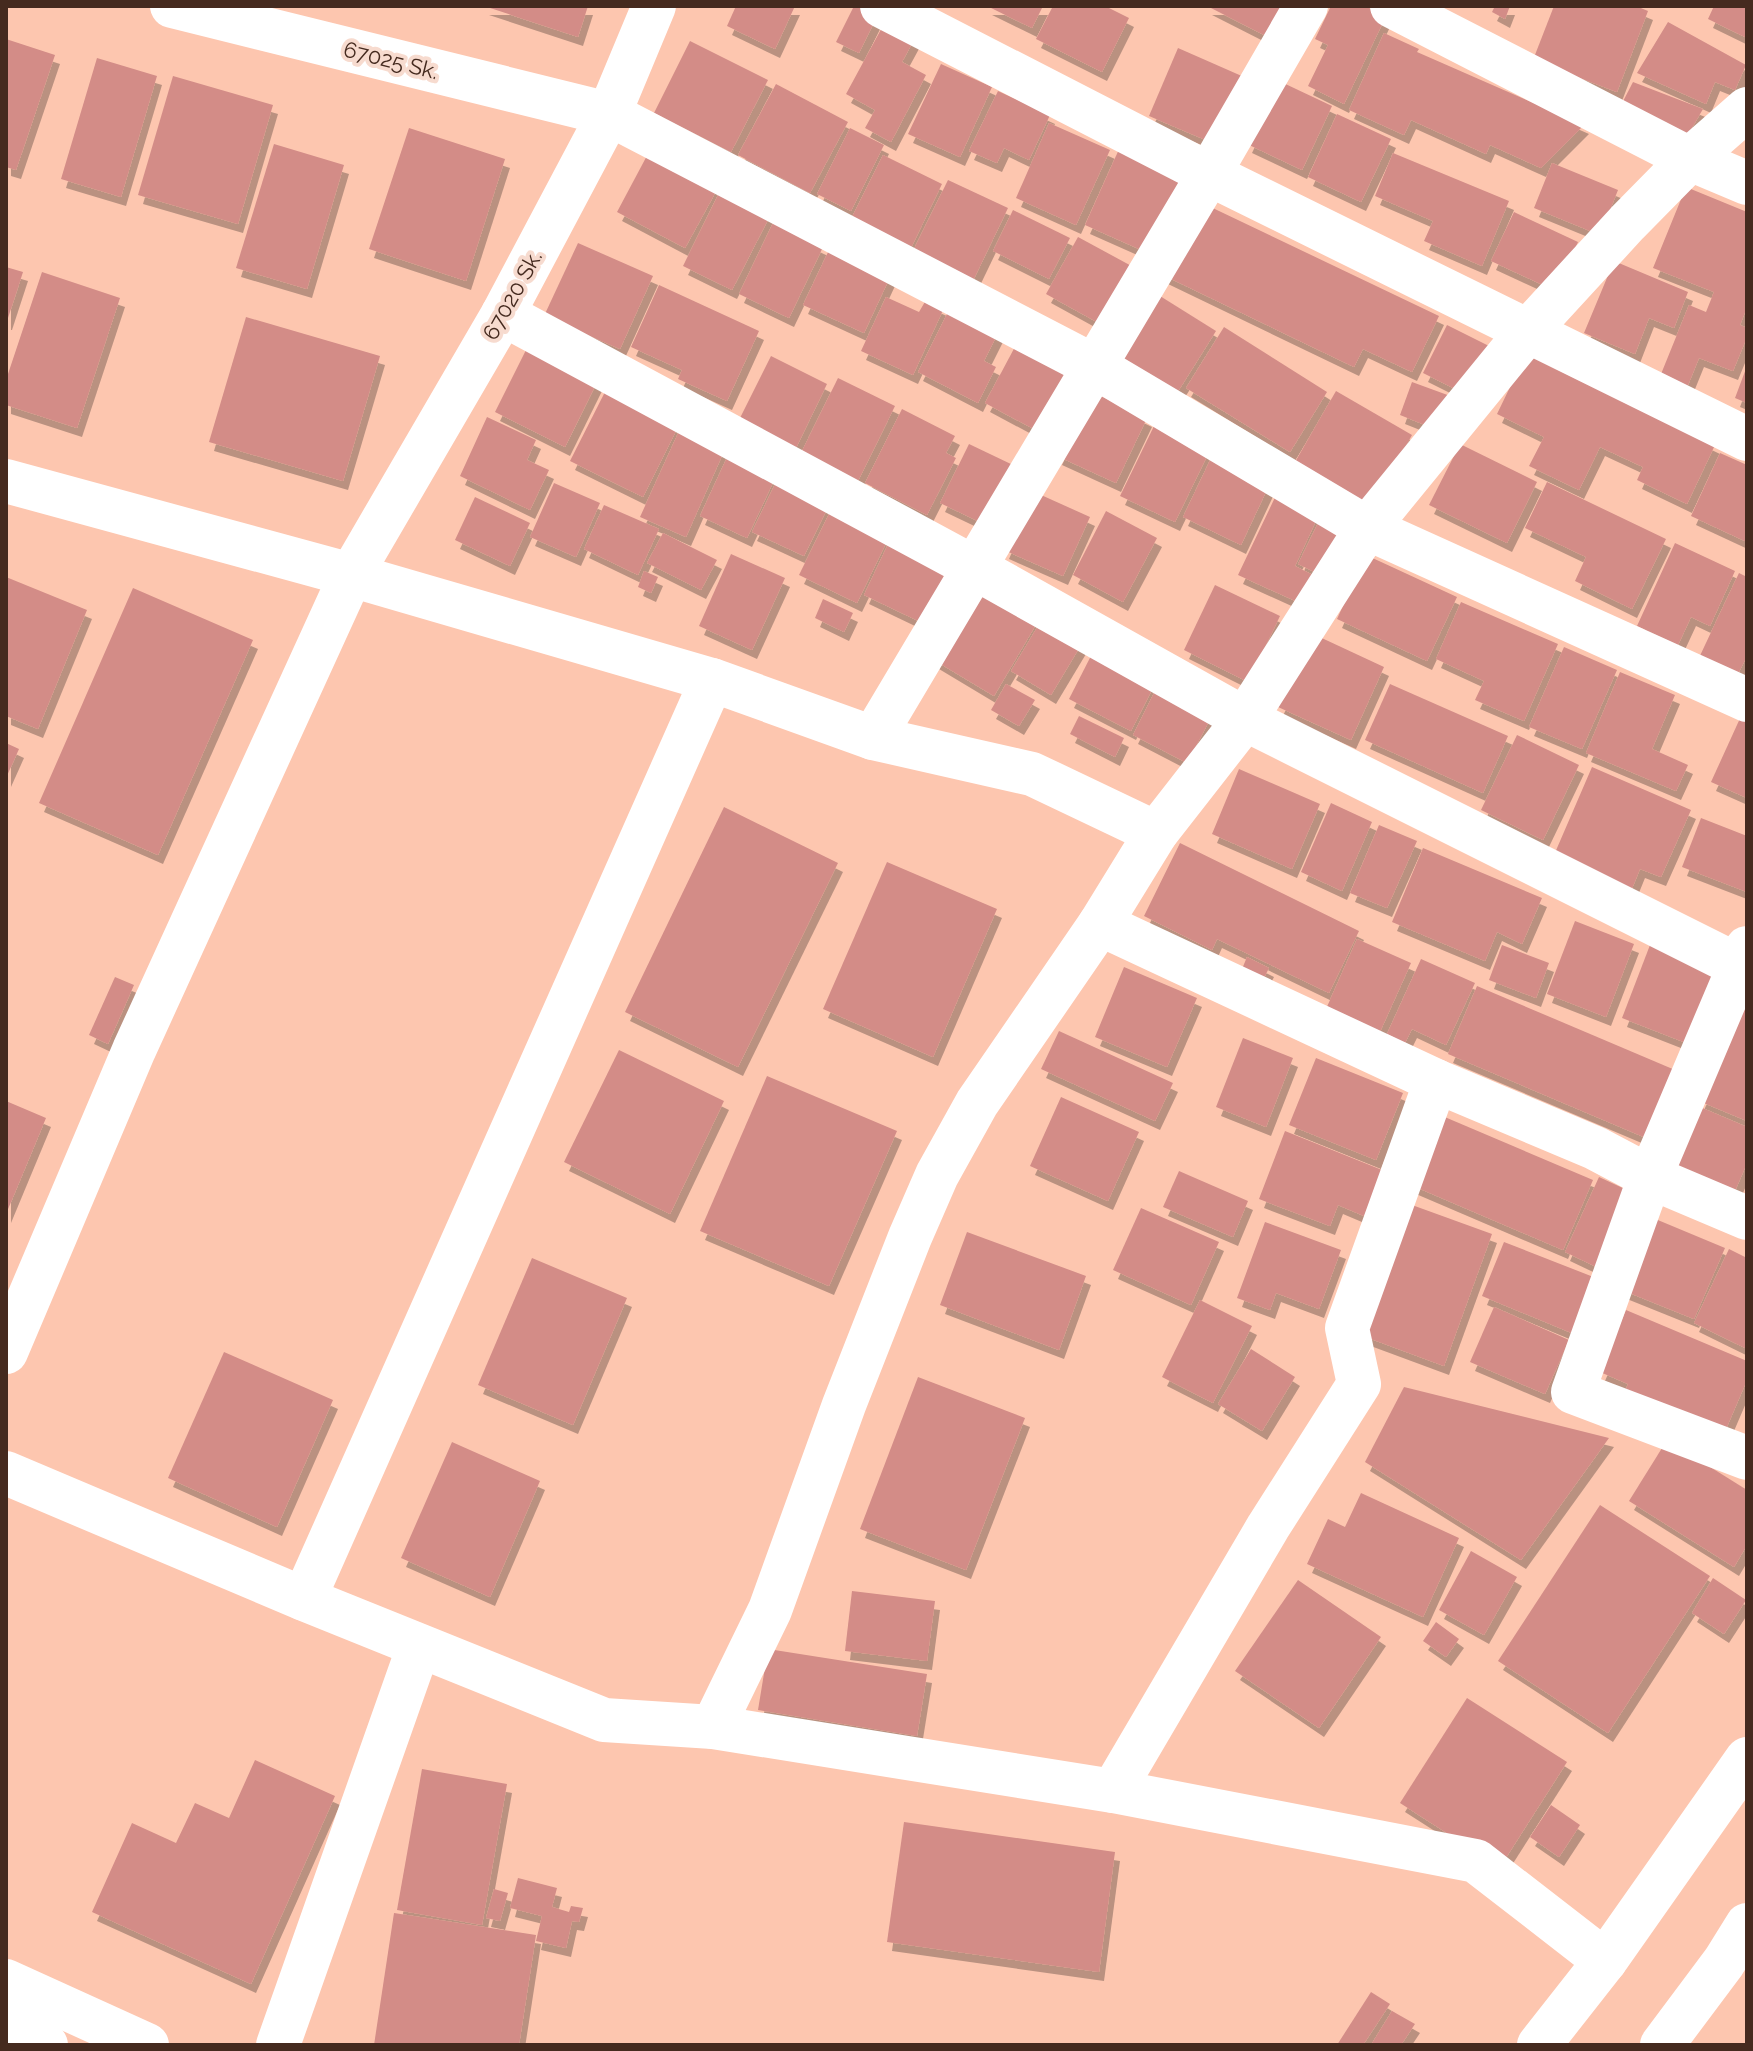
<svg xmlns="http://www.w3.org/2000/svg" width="1753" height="2051" font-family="Raleway,sans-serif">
  <defs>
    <filter id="shadow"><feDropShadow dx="5" dy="9" stdDeviation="0" flood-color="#0004"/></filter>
  </defs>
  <rect width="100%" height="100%" fill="#fdc6af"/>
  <g fill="#d38c87" filter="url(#shadow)">
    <path d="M484 6H588L578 37Z"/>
    <path d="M736 6H795L775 49 727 26Z"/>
    <path d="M854 6H882L859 53 836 42Z"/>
    <path d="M987 6H1043L1032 28Z"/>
    <path d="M1053 6H1105L1129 18 1102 72 1036 39Z"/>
    <path d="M1207 6H1286L1270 38Z"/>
    <path d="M1331 6H1365L1386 16 1344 104 1308 86 1328 45 1315 39Z"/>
    <path d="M1495 6H1510L1505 19 1492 12Z"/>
    <path d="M1554 6H1636L1648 11 1617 92 1533 60Z"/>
    <path d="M1714 6H1747V38L1708 19Z"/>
    <path d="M885 22 915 38 902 62 926 75 891 142 865 128 875 110 846 94Z"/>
    <path d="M1668 22 1746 65 1735 90 1715 82 1706 104 1637 73Z"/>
    <path d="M1384 33 1419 49 1417 52 1584 125 1541 168 1490 145 1486 154 1411 120 1404 135 1349 110Z"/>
    <path d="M6 39 55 55 16 170 6 167Z"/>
    <path d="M690 41 768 80 731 152 654 113Z"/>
    <path d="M1178 48 1244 77 1215 144 1149 116Z"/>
    <path d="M97 58 157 76 121 197 61 179Z"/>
    <path d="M941 64 992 87 960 157 908 134Z"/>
    <path d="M173 76 273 105 238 224 138 195Z"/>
    <path d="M1277 80 1332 106 1302 170 1247 144Z"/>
    <path d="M1633 82 1703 109 1683 143 1618 111Z"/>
    <path d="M776 84 848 122 810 193 738 155Z"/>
    <path d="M998 91 1050 115 1029 160 1004 148 997 163 969 151Z"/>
    <path d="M1337 114 1391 139 1361 202 1308 177Z"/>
    <path d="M1049 123 1110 150 1076 225 1016 198Z"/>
    <path d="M409 128 505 159 466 281 369 249Z"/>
    <path d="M850 128 884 145 851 211 817 194Z"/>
    <path d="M274 144 344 165 307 289 236 268Z"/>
    <path d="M1120 147 1192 180 1157 257 1085 225Z"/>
    <path d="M650 150 719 186 685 248 617 212Z"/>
    <path d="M1393 153 1509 201 1482 266 1424 241 1433 221 1375 196Z"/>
    <path d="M883 155 942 184 908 254 848 225Z"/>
    <path d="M1552 163 1618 190 1600 235 1534 208Z"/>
    <path d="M948 180 1008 208 969 289 909 259Z"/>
    <path d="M724 183 774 208 732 290 683 266Z"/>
    <path d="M1686 187 1747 212V307L1740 325 1747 328V337L1733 371 1699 358 1686 390 1659 379 1689 305 1706 312 1714 292 1653 268Z"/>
    <path d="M1198 201 1439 316 1412 372 1363 349 1354 367 1163 275Z"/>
    <path d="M1013 210 1070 238 1049 279 993 251Z"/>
    <path d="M1514 212 1578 242 1556 291 1491 261Z"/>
    <path d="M773 223 823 247 789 318 739 294Z"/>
    <path d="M1078 237 1137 269 1106 327 1046 294Z"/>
    <path d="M578 243 653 276 620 349 544 316Z"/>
    <path d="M830 248 890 277 864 333 803 305Z"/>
    <path d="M1614 261 1688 292 1674 328 1649 318 1635 354 1584 333Z"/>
    <path d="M6 267 23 272 7 321H6Z"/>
    <path d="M42 272 120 298 77 428 6 405V380Z"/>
    <path d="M659 285 759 331 727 401 678 379 682 370 631 347Z"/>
    <path d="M1152 291 1216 331 1177 393 1113 353Z"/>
    <path d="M886 297 919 312 926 300 944 308 913 375 861 351Z"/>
    <path d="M950 308 998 333 984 361 996 367 978 403 918 372Z"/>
    <path d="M246 317 380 356 343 481 209 442Z"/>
    <path d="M1447 325 1491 347 1467 395 1423 373Z"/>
    <path d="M1224 327 1327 392 1290 452 1186 388Z"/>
    <path d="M530 342 600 376 565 447 495 412Z"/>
    <path d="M1017 343 1075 375 1043 434 985 403Z"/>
    <path d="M1526 354 1715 445 1687 504 1637 480 1643 467 1600 447 1579 490 1529 466 1544 437 1497 414Z"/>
    <path d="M771 356 827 384 795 450 738 422Z"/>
    <path d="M1747 366V403L1735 398Z"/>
    <path d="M838 378 895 406 858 481 801 453Z"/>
    <path d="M1412 382 1453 397 1440 431 1400 415Z"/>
    <path d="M609 384 682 419 643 497 570 461Z"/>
    <path d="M1088 390 1147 418 1116 483 1057 456Z"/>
    <path d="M1336 391 1412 435 1368 513 1291 469Z"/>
    <path d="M902 409 955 436 946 453 956 458 927 515 865 483Z"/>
    <path d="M487 417 536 440 527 460 549 470 530 510 460 476Z"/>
    <path d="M1154 426 1209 452 1175 522 1120 496Z"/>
    <path d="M680 429 725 449 686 537 640 517Z"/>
    <path d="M969 444 1013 465 984 524 940 503Z"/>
    <path d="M1460 444 1537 482 1507 543 1429 505Z"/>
    <path d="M730 451 777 474 747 538 700 516Z"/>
    <path d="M1214 452 1272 479 1241 545 1183 517Z"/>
    <path d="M1720 453 1747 465V542L1691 516Z"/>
    <path d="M778 478 830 503 804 556 752 532Z"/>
    <path d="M1547 482 1666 539 1632 609 1575 581 1586 557 1525 528Z"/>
    <path d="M554 483 600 503 576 557 530 537Z"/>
    <path d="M1279 489 1322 508 1295 566 1315 576 1302 604 1238 575Z"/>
    <path d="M1030 490 1090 517 1063 576 1004 550Z"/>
    <path d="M475 497 530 523 510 566 455 540Z"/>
    <path d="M604 505 659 529 638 575 584 549Z"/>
    <path d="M1106 511 1157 538 1123 602 1073 575Z"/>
    <path d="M1324 511 1352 524 1327 578 1298 564Z"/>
    <path d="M830 512 888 539 857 603 799 575Z"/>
    <path d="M663 533 717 560 701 590 647 563Z"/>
    <path d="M891 538 960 572 933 628 864 595Z"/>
    <path d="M1675 543 1735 571 1710 626 1691 617 1678 645 1637 626Z"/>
    <path d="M731 554 785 578 752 650 699 626Z"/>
    <path d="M1366 555 1457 597 1427 661 1337 619Z"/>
    <path d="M644 571 658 577 651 593 638 587Z"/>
    <path d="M1739 573 1747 577V656L1735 680 1697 662Z"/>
    <path d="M6 577 87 610 38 729 6 716Z"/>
    <path d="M981 580 1041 616 994 696 934 660Z"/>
    <path d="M1215 585 1280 616 1248 682 1184 650Z"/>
    <path d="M133 588 253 640 158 855 39 803Z"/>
    <path d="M823 599 853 613 844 632 815 618Z"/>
    <path d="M1461 602 1558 644 1524 721 1475 700 1484 681 1436 659Z"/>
    <path d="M1044 616 1084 640 1051 695 1011 671Z"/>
    <path d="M1311 633 1384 667 1351 740 1278 707Z"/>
    <path d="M1096 646 1158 678 1131 731 1069 699Z"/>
    <path d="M1564 647 1617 670 1582 749 1529 727Z"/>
    <path d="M1620 672 1675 695 1652 749 1688 765 1676 791 1586 753Z"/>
    <path d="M1160 681 1215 710 1187 763 1133 735Z"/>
    <path d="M1006 684 1035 700 1019 726 991 710Z"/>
    <path d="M1390 684 1508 736 1483 793 1365 740Z"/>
    <path d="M1742 714 1747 716V798L1711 782Z"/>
    <path d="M1079 716 1124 738 1115 757 1070 734Z"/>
    <path d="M1517 735 1579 765 1543 840 1481 810Z"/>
    <path d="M6 743 19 749 6 778Z"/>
    <path d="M1592 767 1691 810 1661 877 1640 869 1629 896 1551 862Z"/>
    <path d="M1239 769 1320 804 1292 869 1212 834Z"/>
    <path d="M1331 803 1372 822 1342 891 1301 872Z"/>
    <path d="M724 807 838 863 738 1067 625 1012Z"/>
    <path d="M1701 818 1747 836V892L1682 867Z"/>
    <path d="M1379 825 1417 841 1387 908 1350 893Z"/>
    <path d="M1180 843 1359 931 1329 993 1217 939 1212 950 1144 916Z"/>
    <path d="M1423 848 1542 898 1522 944 1497 932 1485 961 1392 922Z"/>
    <path d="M887 862 997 909 933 1057 823 1009Z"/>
    <path d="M1575 921 1634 944 1606 1017 1547 994Z"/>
    <path d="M1357 939 1411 963 1379 1034 1326 1009Z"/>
    <path d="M1502 945 1549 963 1536 998 1489 980Z"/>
    <path d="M1650 945 1727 975 1699 1048 1622 1018Z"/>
    <path d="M1247 957 1269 968 1263 980 1242 969Z"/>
    <path d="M1421 959 1475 983 1446 1045 1412 1029 1405 1043 1387 1034Z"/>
    <path d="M1124 967 1197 998 1167 1067 1095 1037Z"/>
    <path d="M115 977 134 985 108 1044 89 1035Z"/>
    <path d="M1477 986 1675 1070 1646 1138 1448 1054Z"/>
    <path d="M1747 999V1121L1699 1101Z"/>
    <path d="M1059 1031 1173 1083 1155 1121 1041 1069Z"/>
    <path d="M1243 1038 1293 1058 1266 1127 1216 1107Z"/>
    <path d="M619 1050 724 1101 670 1214 564 1162Z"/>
    <path d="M1316 1058 1403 1093 1376 1160 1289 1125Z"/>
    <path d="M767 1076 897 1131 829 1286 700 1231Z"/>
    <path d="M1061 1097 1139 1132 1108 1201 1030 1166Z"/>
    <path d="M6 1101 46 1118 6 1214Z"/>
    <path d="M1700 1107 1747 1127V1163L1735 1191 1675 1165Z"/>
    <path d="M1440 1115 1593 1180 1563 1250 1411 1185Z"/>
    <path d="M1285 1131 1382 1170 1364 1216 1338 1205 1330 1226 1259 1199Z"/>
    <path d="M1179 1171 1248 1201 1233 1237 1163 1207Z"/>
    <path d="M1599 1177 1642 1197 1607 1272 1565 1252Z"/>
    <path d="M1412 1205 1492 1234 1444 1366 1363 1336Z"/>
    <path d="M1141 1208 1219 1242 1191 1305 1113 1270Z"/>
    <path d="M1653 1218 1725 1248 1694 1319 1622 1290Z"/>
    <path d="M1265 1222 1341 1250 1319 1309 1276 1293 1270 1310 1237 1298Z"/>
    <path d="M967 1232 1086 1276 1059 1350 940 1305Z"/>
    <path d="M1504 1242 1596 1278 1574 1334 1482 1296Z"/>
    <path d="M1729 1249 1747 1258V1349L1694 1323Z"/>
    <path d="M532 1258 627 1298 573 1425 478 1385Z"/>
    <path d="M1200 1300 1252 1326 1213 1403 1162 1377Z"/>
    <path d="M1494 1307 1569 1340 1545 1394 1470 1362Z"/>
    <path d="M1626 1310 1747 1361V1380L1720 1443 1621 1401 1628 1384 1600 1372Z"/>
    <path d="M1251 1349 1295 1377 1262 1431 1218 1404Z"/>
    <path d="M224 1352 333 1400 277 1527 168 1478Z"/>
    <path d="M918 1377 1025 1418 966 1570 860 1529Z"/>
    <path d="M1404 1387 1609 1438 1521 1560 1365 1462Z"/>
    <path d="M1667 1440 1747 1490V1545L1734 1567 1629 1501Z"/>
    <path d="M452 1442 540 1481 490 1597 401 1558Z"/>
    <path d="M1361 1493 1459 1538 1423 1617 1307 1564 1328 1519 1345 1527Z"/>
    <path d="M1600 1505 1710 1576 1608 1733 1498 1661Z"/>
    <path d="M1471 1551 1517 1577 1484 1635 1439 1610Z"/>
    <path d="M1713 1578 1746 1600 1724 1634 1692 1613Z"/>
    <path d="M1298 1580 1381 1637 1319 1728 1235 1671Z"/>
    <path d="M852 1591 935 1601 927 1661 845 1651Z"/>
    <path d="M1436 1622 1459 1639 1446 1657 1423 1641Z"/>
    <path d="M768 1649 927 1674 917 1736 758 1710Z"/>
    <path d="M1467 1698 1567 1762 1500 1867 1400 1803Z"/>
    <path d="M255 1760 335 1796 251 1984 92 1912 132 1823 176 1843 195 1803 229 1818Z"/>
    <path d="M422 1769 507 1784 482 1925 397 1910Z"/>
    <path d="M1551 1805 1580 1825 1559 1857 1530 1837Z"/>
    <path d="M904 1822 1115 1852 1099 1972 887 1942Z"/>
    <path d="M518 1878 557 1888 552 1907 569 1912 571 1906 583 1908 579 1922 572 1921 566 1948 536 1941 542 1916 510 1908Z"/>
    <path d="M494 1889 508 1893 500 1921 486 1918Z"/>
    <path d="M394 1913 536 1935 519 2045H374Z"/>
    <path d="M1371 1992 1390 2004 1363 2045H1337Z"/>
    <path d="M1392 2011 1415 2024 1401 2045H1371Z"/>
  </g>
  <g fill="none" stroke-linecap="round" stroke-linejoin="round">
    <g stroke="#fff" stroke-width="44">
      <path d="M172 6 609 114 1094 366 1367 528 1747 700"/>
      <path d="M882 6 1209 174 1747 439"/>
      <path d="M1392 6 1690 159 1747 183"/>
      <path d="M503 314 975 568 1245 719 1747 970"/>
      <path d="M6 481 351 575 712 680 873 738 1032 774 1156 833"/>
      <path d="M873 738 1209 174 1306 6"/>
      <path d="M1100 924 1436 1081 1595 1148 1650 1177 1747 1218"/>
      <path d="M1747 948 1650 1177 1573 1392 1747 1458"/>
      <path d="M6 1352 134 1050 351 575 503 314 609 114 654 6"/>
      <path d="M6 1473 304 1599 604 1720 713 1727 1113 1791 1476 1861 1605 1961"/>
      <path d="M304 1599 712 680"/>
      <path d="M713 1727 770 1610 844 1405 910 1237 937 1175 977 1103 1100 924 1156 833 1245 719 1367 528 1527 332 1627 223 1690 159 1747 109"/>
      <path d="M1113 1791 1268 1527 1359 1384 1347 1328 1436 1081"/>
      <path d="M6 1981 147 2045"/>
      <path d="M6 2027 46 2045"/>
      <path d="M278 2045 419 1646"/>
    </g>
    <g stroke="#fff" stroke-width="44">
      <path d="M1539 2045 1605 1961 1747 1759"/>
      <path d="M1662 2045 1724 1962 1747 1925"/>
    </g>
  </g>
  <g text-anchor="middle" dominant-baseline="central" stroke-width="8" stroke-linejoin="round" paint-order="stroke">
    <g font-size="22" fill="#452a1f" stroke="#f7dbcf">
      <text transform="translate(391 60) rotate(14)">67025 Sk.</text>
      <text transform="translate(512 295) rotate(-61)">67020 Sk.</text>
    </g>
  </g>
  <rect width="1753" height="2051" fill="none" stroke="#452a1f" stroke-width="16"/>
</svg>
